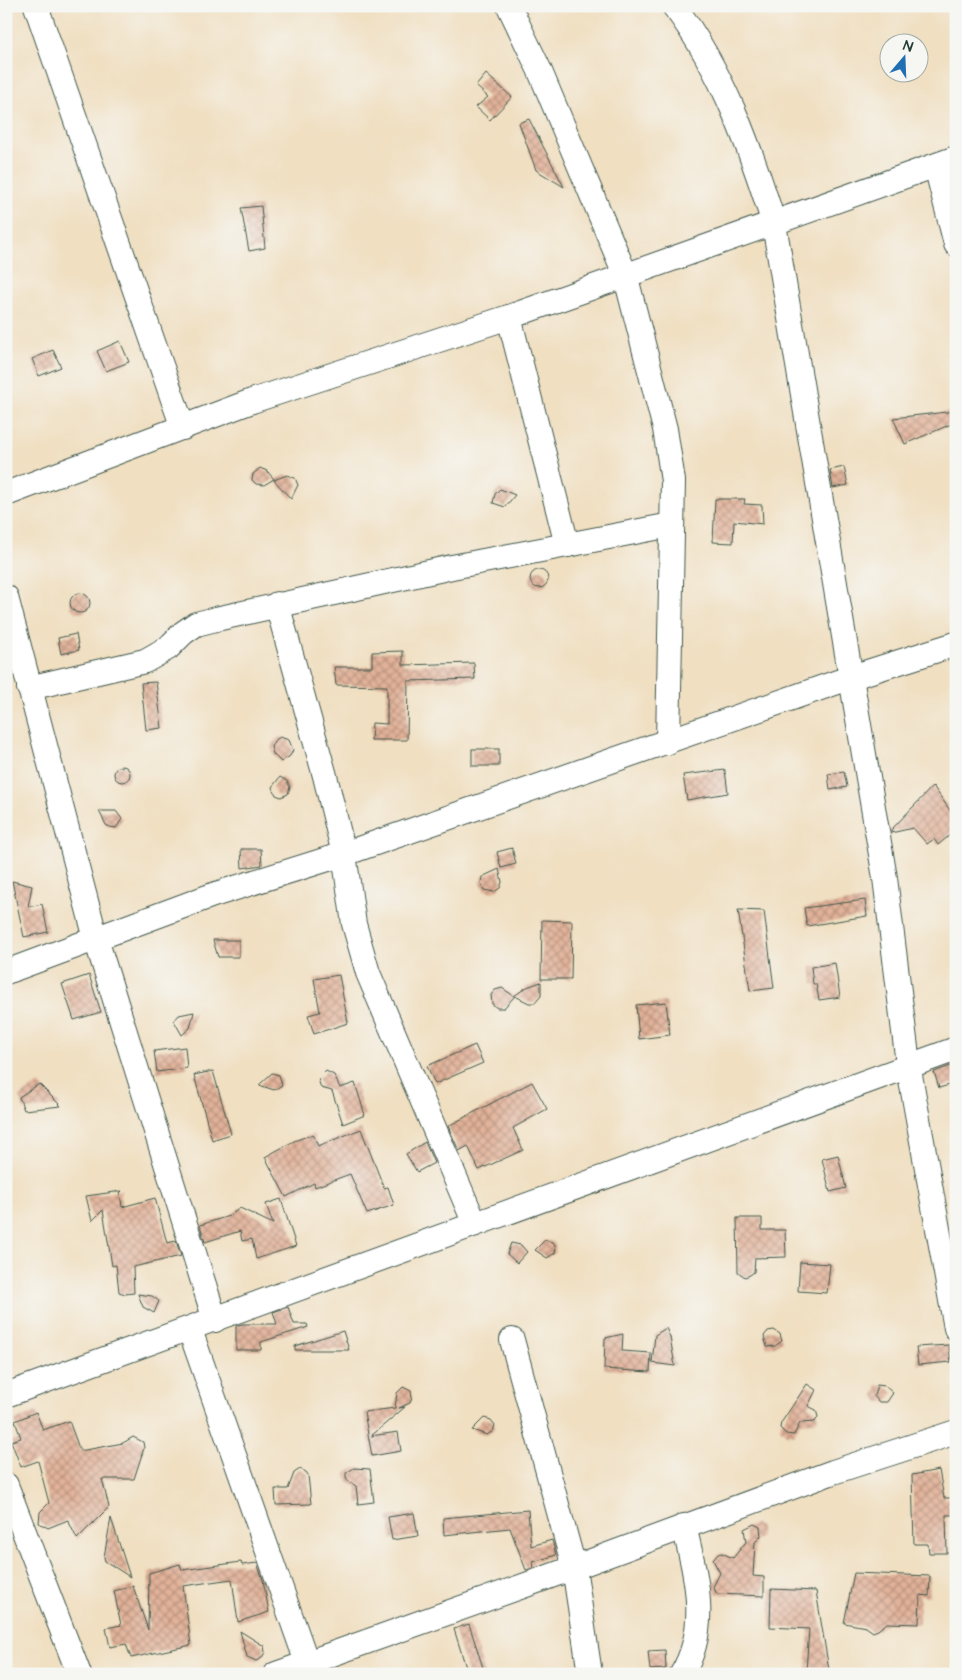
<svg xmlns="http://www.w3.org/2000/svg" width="962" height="1680" font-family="'Architects Daughter',sans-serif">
  <defs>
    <pattern id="building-cross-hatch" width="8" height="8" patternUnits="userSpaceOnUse" patternTransform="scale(1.25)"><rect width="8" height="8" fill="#e2b299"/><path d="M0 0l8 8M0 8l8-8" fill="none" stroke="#b7927e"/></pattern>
  </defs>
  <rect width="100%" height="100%" fill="#f6f6f2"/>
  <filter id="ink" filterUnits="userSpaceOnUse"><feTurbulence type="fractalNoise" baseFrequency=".02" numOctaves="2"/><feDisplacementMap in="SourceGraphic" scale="10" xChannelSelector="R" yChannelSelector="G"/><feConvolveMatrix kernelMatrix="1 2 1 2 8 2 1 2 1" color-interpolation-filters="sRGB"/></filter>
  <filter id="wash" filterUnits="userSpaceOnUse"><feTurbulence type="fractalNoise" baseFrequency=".0096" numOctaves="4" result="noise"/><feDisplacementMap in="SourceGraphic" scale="20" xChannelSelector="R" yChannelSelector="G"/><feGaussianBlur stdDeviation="1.12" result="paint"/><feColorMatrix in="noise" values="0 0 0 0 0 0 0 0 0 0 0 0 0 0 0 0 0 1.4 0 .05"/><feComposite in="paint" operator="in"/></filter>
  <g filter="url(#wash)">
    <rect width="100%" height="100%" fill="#f0dfc1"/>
    <g id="blocks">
      <g fill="url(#building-cross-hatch)">
        <path d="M486 74 512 97 490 120 476 107 488 97 476 86Z"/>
        <path d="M529 119 564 187 536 170 519 123Z"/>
        <path d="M261 206 265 248 249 251 241 208Z"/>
        <path d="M120 341 129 362 106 371 97 351Z"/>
        <path d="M53 350 61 367 39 376 32 359Z"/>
        <path d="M956 411V422L905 444 893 418Z"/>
        <path d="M844 467 848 485 833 488 830 470Z"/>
        <path d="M260 468 267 471 274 479 264 485 256 484 252 480 253 474Z"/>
        <path d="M287 475 295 478 298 485 291 499 274 480Z"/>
        <path d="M500 489 515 495 505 507 493 503 495 494Z"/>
        <path d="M715 499H745L744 504 762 505 763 524 734 521 733 543 713 542Z"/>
        <circle cx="539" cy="579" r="9"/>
        <circle cx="80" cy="603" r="10"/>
        <path d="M76 634 79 650 61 654 58 638Z"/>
        <path d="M403 651V665L474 663 475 679 408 681 407 740H371L372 723 387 724V686L336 685 334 667H372V652Z"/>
        <path d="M156 682 162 728 146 730 141 683Z"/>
        <path d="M280 737 289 740 293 750 290 756 281 762 273 754 271 747 274 741Z"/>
        <rect x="472" y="749" width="27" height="17"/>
        <circle cx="122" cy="774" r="8"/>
        <path d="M725 770 728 793 687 800 683 775Z"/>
        <path d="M844 772 847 787 830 790 828 774Z"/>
        <path d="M280 777 287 781 290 787 288 794 281 797 276 795 272 787Z"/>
        <path d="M933 786 956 819V830L938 845 934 839 927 844 913 828 891 833V830Z"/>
        <path d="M99 811H116L122 819 116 828 110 827 106 825Z"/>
        <path d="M512 848 516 864 501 868 497 852Z"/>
        <path d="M241 849H261L262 865 242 868Z"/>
        <path d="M499 869 502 882 500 888 494 892 484 890 481 883 482 877Z"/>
        <path d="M12 881 32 886 28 907 42 904 48 932 24 937Z"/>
        <path d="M865 900 867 916 807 926 804 908Z"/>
        <path d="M738 910 764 911 774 988 750 991Z"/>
        <path d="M542 920 572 921 571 979H541Z"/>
        <path d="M213 940H239V957H218Z"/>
        <path d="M835 963 840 997 819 1000 816 984H813L811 967Z"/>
        <path d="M89 975 101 1012 74 1020 62 984Z"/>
        <path d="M339 975 348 1023 314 1034 308 1015 320 1012 314 979Z"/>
        <path d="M541 982V996L535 1003H529L515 996 504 1008H497L492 1004 491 995 495 990 502 988 514 996 527 987Z"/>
        <path d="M666 1002 670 1035 639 1039 636 1005Z"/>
        <path d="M194 1012 190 1028 182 1035 174 1021 179 1015Z"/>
        <path d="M475 1045 483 1063 435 1084 427 1066Z"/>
        <path d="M185 1047 187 1068 157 1072 154 1051Z"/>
        <path d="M956 1064V1083L939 1088 934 1072Z"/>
        <path d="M213 1071 231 1134 212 1140 194 1075Z"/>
        <path d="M326 1071 334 1075 340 1088 355 1083 365 1115 343 1124 332 1091 321 1088 318 1079Z"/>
        <path d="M272 1073 279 1075 282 1085 274 1090 259 1085Z"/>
        <path d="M532 1082 547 1109 513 1128 523 1150 479 1170 468 1146 459 1151 448 1126Z"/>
        <path d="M39 1084 61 1106 24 1110 19 1097Z"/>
        <path d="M361 1129 384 1188 388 1187 394 1205 367 1214 350 1174 315 1187 314 1183 286 1197 265 1157 294 1141 313 1134 318 1146Z"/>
        <path d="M425 1142 434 1163 417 1172 406 1154Z"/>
        <path d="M838 1155 846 1188 830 1192 822 1159Z"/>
        <path d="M122 1191 120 1193 122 1207 155 1198 167 1243 176 1241 181 1256 133 1267 134 1293 125 1294 119 1292 116 1265 112 1266 103 1210 92 1221 86 1196Z"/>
        <path d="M281 1199 296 1246 256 1259 252 1239 242 1241 240 1231 205 1242 200 1225 229 1216 240 1208 273 1224 266 1204Z"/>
        <path d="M737 1218H762V1230H785L786 1257 755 1258 754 1272 750 1275 745 1277 738 1272Z"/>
        <path d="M545 1240 553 1242 556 1247 555 1253 547 1258 535 1250Z"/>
        <path d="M511 1243 521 1245 527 1252 517 1263 507 1254Z"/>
        <path d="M800 1262 830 1264 827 1293 798 1291Z"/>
        <path d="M138 1294 152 1296 159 1301 154 1313 143 1307Z"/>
        <path d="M288 1307 294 1324H307L308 1327 261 1342V1350H236V1326L242 1324H277L273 1312Z"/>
        <path d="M666 1328 670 1337 675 1366 652 1363 655 1335Z"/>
        <path d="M774 1330 780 1334 782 1341 775 1346 767 1347 764 1336 768 1331Z"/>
        <path d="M343 1331 349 1350H295V1346Z"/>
        <path d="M623 1334 622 1351 651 1353 650 1372 604 1369 605 1338Z"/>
        <path d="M949 1345 951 1362 918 1365 916 1347Z"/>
        <path d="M807 1384 816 1390 808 1406 816 1410 818 1417 815 1422 800 1423 794 1435 786 1434 780 1428 781 1423Z"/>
        <path d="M877 1385 885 1386 893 1393 887 1402H879L874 1396Z"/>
        <path d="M403 1387 411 1391 412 1398 410 1403 399 1408 405 1407 371 1436 398 1432 401 1451 372 1456 364 1412 395 1408 397 1393Z"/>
        <path d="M36 1412 43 1430 69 1421 80 1451 123 1443 133 1437 143 1442 144 1448 134 1479H102L109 1507 77 1539 68 1520 48 1528 39 1523 40 1512 49 1503 38 1461 21 1467 11 1441 21 1438 15 1421Z"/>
        <path d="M484 1418 491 1420 495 1425 493 1431 487 1435 472 1430Z"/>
        <path d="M354 1468 370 1469 374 1502 358 1504 356 1486 348 1481 346 1477V1473Z"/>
        <path d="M300 1469 306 1472 308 1475 311 1504 276 1505 275 1489H288L294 1473Z"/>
        <path d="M939 1470 944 1498H956V1515H946L947 1553H929L928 1544H914L912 1475Z"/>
        <path d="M528 1510 531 1546 552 1540 556 1555 533 1562 534 1568 526 1570 510 1528 444 1535 443 1518Z"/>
        <path d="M414 1513 418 1536 392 1540 388 1517Z"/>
        <path d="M111 1518 130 1577 105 1561 104 1557Z"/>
        <path d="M754 1524 760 1527 761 1536 755 1542 753 1576 764 1577V1596L717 1594 713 1587 720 1573 713 1560 718 1554 722 1553 733 1558 746 1542 744 1529Z"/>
        <path d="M241 1562 242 1565 257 1563 263 1580 269 1612 238 1622 232 1579 183 1586 191 1645 131 1658 126 1644 110 1647 106 1628 121 1625 114 1591 133 1586 148 1630 149 1573 180 1564 182 1570Z"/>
        <path d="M854 1573 930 1576 929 1596 920 1595 919 1624 887 1623 878 1630 873 1632 866 1627 844 1623Z"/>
        <path d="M771 1589 816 1591 829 1670 806 1671 809 1629 770 1627Z"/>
        <path d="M469 1624 485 1674H468L454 1629Z"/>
        <path d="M240 1631 264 1646 265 1652 262 1658 256 1661 247 1657Z"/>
        <path d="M665 1650 666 1669 650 1670 648 1651Z"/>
      </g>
    </g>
  </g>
  <g filter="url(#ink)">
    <use href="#blocks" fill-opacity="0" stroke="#3e5549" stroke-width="1"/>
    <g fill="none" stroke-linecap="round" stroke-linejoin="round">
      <g stroke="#3e5549" stroke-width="26">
        <g id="minor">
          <path d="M36 6 183 428"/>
          <path d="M509 6 539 69 625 274 665 429 673 481 668 742"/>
          <path d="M674 6C723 71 750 147 774 224L885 878 908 1064 956 1328"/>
          <path d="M936 166 956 244"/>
          <path d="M509 317 567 545"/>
          <path d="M6 494 252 401 509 317 956 158"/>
          <path d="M6 597 96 939 215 1320"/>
          <path d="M277 604 325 776 344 854 354 924 368 973 475 1224"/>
          <path d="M29 688 145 661 168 648 183 633 196 624 216 619 452 567 671 525"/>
          <path d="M6 972 213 895 344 854 852 677 956 644"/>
          <path d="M190 1330 311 1674"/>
          <path d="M512 1340 574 1567 590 1674"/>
          <path d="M6 1395 956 1049"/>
          <path d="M6 1485 79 1674"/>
          <path d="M276 1674 540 1580 833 1472 956 1432"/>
          <path d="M682 1674C710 1627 696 1576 684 1526"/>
        </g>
      </g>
      <use href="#minor" stroke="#fff" stroke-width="24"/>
    </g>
  </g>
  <rect width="962" height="1680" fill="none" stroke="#f6f6f2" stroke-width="25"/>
  <g transform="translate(904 58) rotate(19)"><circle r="24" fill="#f6f6f2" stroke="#a0aca6"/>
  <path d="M0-4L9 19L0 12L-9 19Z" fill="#1f6fb2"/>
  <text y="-8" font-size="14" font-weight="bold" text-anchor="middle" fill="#1f3d34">N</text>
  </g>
</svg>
